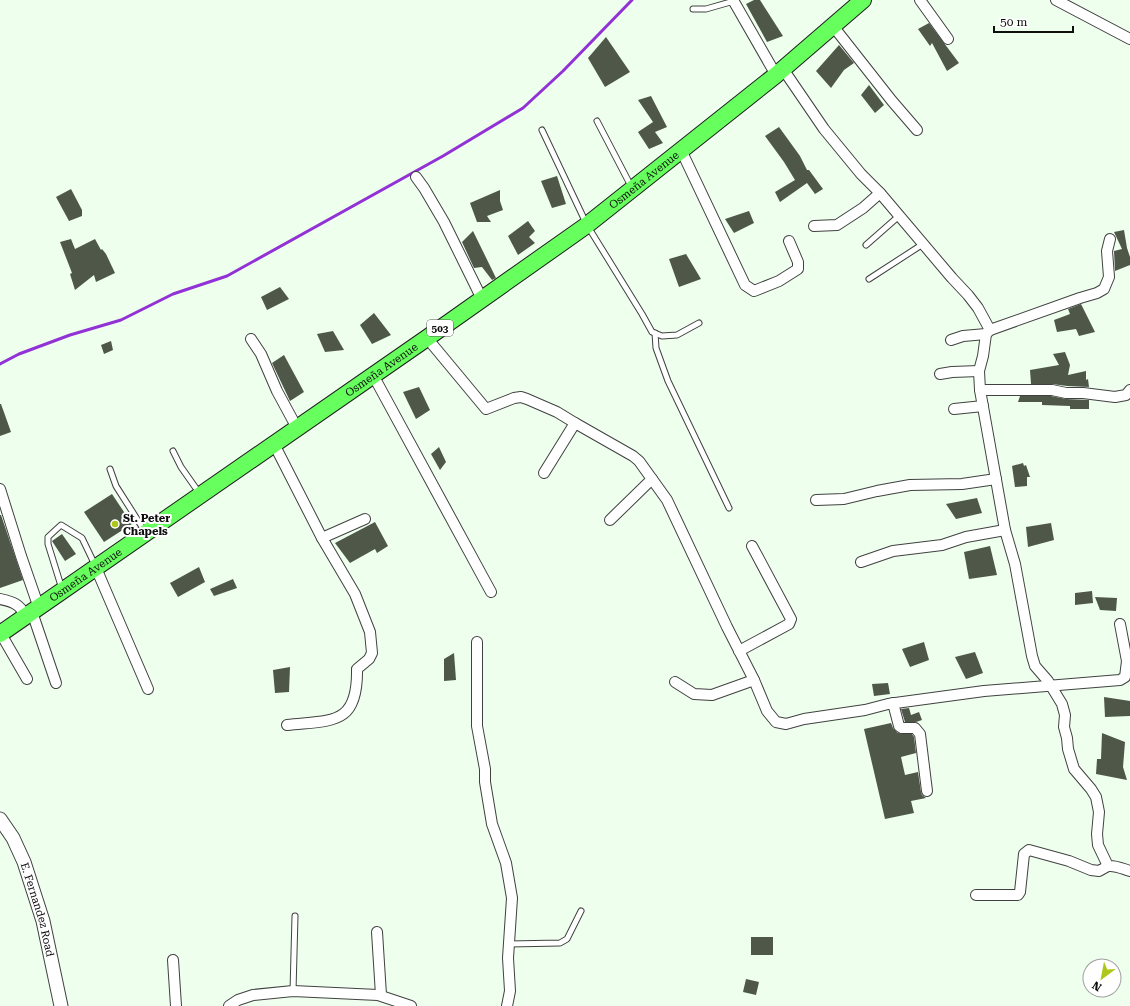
<svg xmlns="http://www.w3.org/2000/svg" width="1130" height="1006" font-family="'Roboto Serif',serif">
  <rect width="100%" height="100%" fill="#efe"/>
  <g fill="none" stroke-linecap="round" stroke-linejoin="round">
    <path stroke="#9231d6" stroke-width="3" d="M0 364 19 354 70 335 121 320 173 294 227 276 443 156 523 108 563 71 632 0"/>
  </g>
  <g fill="#4f5749">
    <path d="M754 0H760L783 36 767 42 746 4Z"/>
    <path d="M929 23 959 63 947 71 932 43 930 46 918 29Z"/>
    <path d="M606 37 630 72 605 87 588 58Z"/>
    <path d="M839 45 854 63 844 70 831 88 816 71Z"/>
    <path d="M869 85 884 105 875 113 861 95Z"/>
    <path d="M651 96 667 127 655 132 663 143 649 149 638 132 653 122 638 100Z"/>
    <path d="M779 127 800 156 807 170H809L823 189 815 194 807 183 780 202 775 192 795 180 784 162 765 136Z"/>
    <path d="M557 176 566 204 552 208 541 181Z"/>
    <path d="M71 189 82 210V216L69 221 56 197Z"/>
    <path d="M500 190V201L503 210 487 216 491 222H477L470 203Z"/>
    <path d="M749 211 754 223 734 233 725 219Z"/>
    <path d="M528 221 535 231 529 237 535 243 518 255 508 236Z"/>
    <path d="M1124 230 1127 248 1130 257V265L1115 271 1114 251 1122 249 1114 232Z"/>
    <path d="M473 231 496 278 492 280 482 267 474 268 462 242Z"/>
    <path d="M71 239 75 249 95 239 101 250 102 249 106 254 115 273 96 282 94 275 75 290 70 274 72 273 60 242Z"/>
    <path d="M686 254 701 279 679 287 669 259Z"/>
    <path d="M280 287 289 299 267 310 261 297Z"/>
    <path d="M1081 304 1095 332 1079 336 1076 329 1057 332 1054 320 1070 314 1068 309Z"/>
    <path d="M374 313 391 335 372 344 360 325Z"/>
    <path d="M333 331 344 350 325 352 317 334Z"/>
    <path d="M111 341 113 350 104 354 101 345Z"/>
    <path d="M1065 352 1070 365 1068 375 1086 371V380L1088 379 1089 387 1067 386 1052 384H1031L1030 370 1059 365 1053 354Z"/>
    <path d="M284 355 304 392 290 401 272 363Z"/>
    <path d="M419 387 430 410 416 419 403 392Z"/>
    <path d="M1020 396H1051L1066 399 1089 400V409H1070V406L1042 405V402H1018Z"/>
    <path d="M0 404H1L11 432 0 436Z"/>
    <path d="M439 447 446 462 440 470 431 454Z"/>
    <path d="M1023 463 1024 466 1026 465 1030 477H1027V486L1015 487 1012 466Z"/>
    <path d="M112 494 132 524 104 542 84 512Z"/>
    <path d="M977 498 982 513 956 519 946 504Z"/>
    <path d="M0 515H1L23 580 0 588Z"/>
    <path d="M375 522 388 546 377 553 375 549 350 563 335 543Z"/>
    <path d="M1051 523 1054 540 1028 547 1026 527Z"/>
    <path d="M62 534 76 554 65 561 52 541Z"/>
    <path d="M990 546 997 575 969 579 964 552Z"/>
    <path d="M199 567 205 582 178 597 170 583Z"/>
    <path d="M233 579 237 588 214 596 210 589Z"/>
    <path d="M1092 591 1093 603 1075 605V593Z"/>
    <path d="M1095 597 1117 598 1116 611 1100 610Z"/>
    <path d="M924 642 929 660 910 667 902 649Z"/>
    <path d="M975 652 983 673 966 679 955 657Z"/>
    <path d="M454 653 456 680 444 681V659Z"/>
    <path d="M290 667 289 692 275 693 273 670Z"/>
    <path d="M888 683 890 694 874 696 872 684Z"/>
    <path d="M1104 697 1130 701V716L1105 717Z"/>
    <path d="M909 708 911 715 919 712 922 720 916 722H905L901 709Z"/>
    <path d="M891 723 893 728 898 733 912 734 914 737 916 753 901 757 905 775 918 772 921 792 922 795 926 798 911 801 914 813 885 819 864 729Z"/>
    <path d="M1102 733 1125 742 1123 767 1127 780 1096 774 1097 759H1101Z"/>
    <rect x="751" y="937" width="22" height="18"/>
    <path d="M746 979 759 982 756 995 743 992Z"/>
  </g>
  <g fill="none" stroke-linecap="round" stroke-linejoin="round">
    <g stroke="#414141" stroke-width="7">
      <g id="service">
        <path d="M693 9H706L734 1"/>
        <path d="M597 121 632 188"/>
        <path d="M542 130 587 225 642 314 652 332 662 336 677 335 699 323"/>
        <path d="M866 245 899 216"/>
        <path d="M869 279 923 244"/>
        <path d="M655 333 656 348 668 381 729 508"/>
        <path d="M173 451 181 467 200 494"/>
        <path d="M110 469 116 486 144 530"/>
        <path d="M62 589 48 544V537L61 525 82 538 95 565"/>
        <path d="M509 944 560 943 567 939 581 911"/>
        <path d="M293 991 295 916"/>
      </g>
    </g>
    <g stroke="#414141" stroke-width="12">
      <g id="minor">
        <path d="M733 0 776 75"/>
        <path d="M920 0 948 39"/>
        <path d="M1056 0 1130 39"/>
        <path d="M833 26 892 101 917 130"/>
        <path d="M783 69 824 129 861 174 880 193 952 278 968 295 978 308 990 330 986 334 983 356 979 371 980 390 1005 530 1015 564 1032 656 1035 666 1048 681 1062 704 1065 715 1064 727 1067 738 1068 749 1074 769 1091 789 1096 797 1099 812 1097 834 1098 845 1108 866C1116 865 1123 869 1130 871"/>
        <path d="M681 150 745 285 754 291 779 281 798 269V262L789 241"/>
        <path d="M416 177 424 188 444 222 482 299"/>
        <path d="M814 226 837 225 863 208 880 193"/>
        <path d="M990 330 1080 298 1097 293 1104 289 1109 277 1107 251 1110 239"/>
        <path d="M427 338 486 409 514 398 521 397 527 399 557 412 575 423 633 456 639 461 667 500 727 627 754 680 767 711 776 722 786 724 804 719 865 710 888 704 984 691 1120 680 1125 677 1127 661 1120 624"/>
        <path d="M251 339 261 354 277 391 297 428"/>
        <path d="M951 340 963 336 986 334"/>
        <path d="M940 374 952 372 979 371"/>
        <path d="M373 375 491 592"/>
        <path d="M980 390H1052L1066 393H1083L1115 397 1126 395 1130 390"/>
        <path d="M954 409 983 406"/>
        <path d="M274 444 322 538 355 594 370 632 372 653 369 659 357 669C358 726 332 720 287 725"/>
        <path d="M544 473 575 423"/>
        <path d="M0 489 21 556 39 608"/>
        <path d="M816 500 844 499 877 491 910 485 962 484 996 479"/>
        <path d="M610 520 652 479"/>
        <path d="M322 538 365 519"/>
        <path d="M861 562 893 551 942 545 966 537 1005 530"/>
        <path d="M96 568 148 689"/>
        <path d="M0 599C14 602 19 604 26 616"/>
        <path d="M32 612 56 683"/>
        <path d="M1 634 27 679"/>
        <path d="M477 642V726L485 769V782L492 824 506 863 512 898 508 958 510 991 507 1006"/>
        <path d="M739 651 789 624 791 619 752 546"/>
        <path d="M675 682 694 694 712 695 754 680"/>
        <path d="M893 703 899 726 902 728H915L920 734 927 791"/>
        <path d="M976 895H1018L1020 892 1024 854 1029 850 1069 861 1091 870 1099 871 1108 866"/>
        <path d="M377 932 381 995"/>
        <path d="M173 960 176 1006"/>
        <path d="M229 1006 238 1000 253 995 293 991 378 995 411 1006"/>
      </g>
    </g>
    <g stroke="#414141" stroke-width="15">
      <g id="tertiary">
        <path id="s1" d="M0 819 13 838 24 862 43 921 61 1006"/>
      </g>
    </g>
    <g stroke="#1f1f1f" stroke-width="18">
      <g id="primary">
        <path id="s2" d="M0 634 427 338 587 225 776 75 863 0"/>
      </g>
    </g>
    <use href="#service" stroke="#fff" stroke-width="5"/>
    <use href="#minor" stroke="#fff" stroke-width="10"/>
    <use href="#tertiary" stroke="#fff" stroke-width="13"/>
    <use href="#primary" stroke="#67ff5e" stroke-width="16"/>
  </g>
  <circle fill="#afc71c" stroke="#fff" stroke-width="1.5" cx="115" cy="524" r="4"/>
  <g text-anchor="middle" dominant-baseline="central" stroke-width="4" stroke-linejoin="round" paint-order="stroke">
    <rect fill="#fff" stroke="#565656" stroke-width="1" x="427" y="320" width="26" height="16" rx="3"/>
    <g font-size="10" font-weight="bold" fill="#0e0e0e">
      <text x="440" y="328">503</text>
    </g>
    <g font-size="11" fill="#0e0e0e" stroke="#fff">
      <text stroke="none"><textPath href="#s2" startOffset="788">Osmeña Avenue</textPath></text>
      <text stroke="none"><textPath href="#s2" startOffset="464">Osmeña Avenue</textPath></text>
      <text stroke="none"><textPath href="#s2" startOffset="104">Osmeña Avenue</textPath></text>
      <text stroke="none"><textPath href="#s1" startOffset="99">E. Fernandez Road</textPath></text>
    </g>
    <g font-size="11" font-weight="bold" fill="#0e0e0e" stroke="#fff" text-anchor="start">
      <text x="123" y="518">St. Peter<tspan x="123" dy="13">Chapels</tspan></text>
    </g>
  </g>
  <g transform="translate(1102 978) rotate(212)"><circle r="19" fill="#ffffff" stroke="#9f9f9f"/>
  <path d="M0-3L7 15L0 10L-7 15Z" fill="#afc71c"/>
  <text y="-6" font-size="11" font-weight="bold" text-anchor="middle" fill="#0e0e0e">N</text>
  </g>
  <path d="M994 26v6h79v-6" fill="none" stroke="#0e0e0e" stroke-width="2"/>
  <text x="1000" y="26" font-size="12" fill="#0e0e0e" stroke="#ffffff" stroke-width="3" paint-order="stroke">50 m</text>
</svg>
